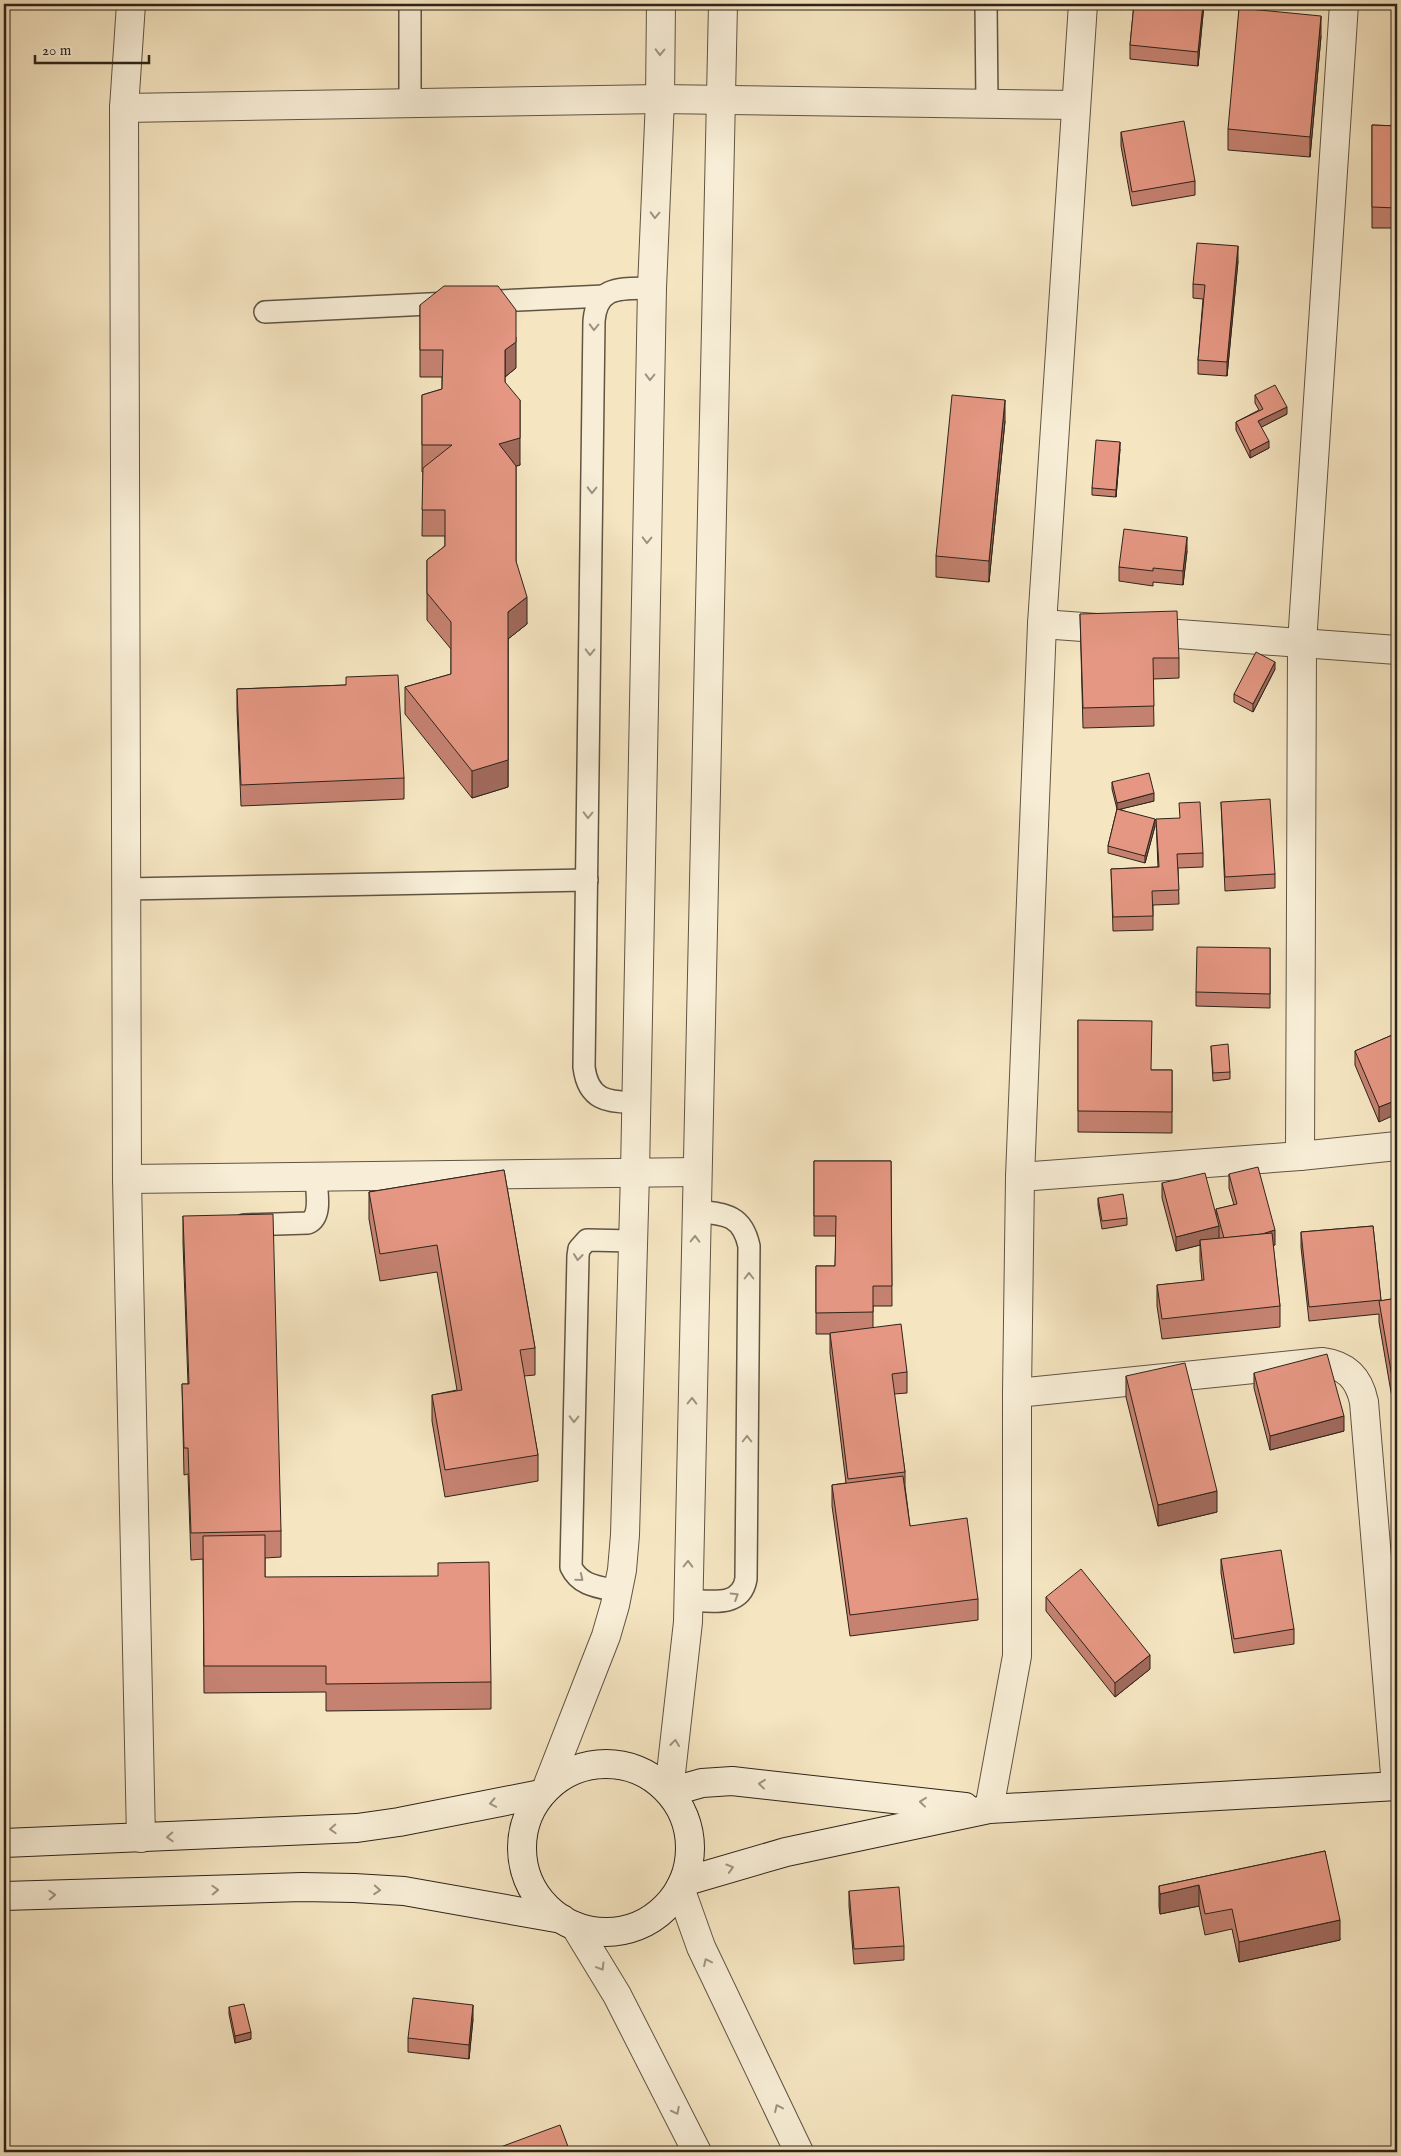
<svg xmlns="http://www.w3.org/2000/svg" width="1401" height="2156" font-family="'IM FELL English',serif">
  <rect width="100%" height="100%" fill="#f5e5c1"/>
  <filter id="stains"><feTurbulence type="fractalNoise" baseFrequency=".004" numOctaves="4"/><feColorMatrix values="0 0 0 0 .2 0 0 0 0 .09 0 0 0 0 .02 0 0 0 .5 -.17"/></filter>
  <radialGradient id="worn" r=".72"><stop offset=".6" stop-color="#630" stop-opacity="0"/><stop offset="1" stop-color="#630" stop-opacity=".3"/></radialGradient>
  <g fill="none" stroke-linecap="round" stroke-linejoin="round">
    <g stroke="#605443" stroke-width="24">
      <g id="lane">
        <path d="M410 4V103"/>
        <path d="M986 4 987 104"/>
        <path d="M479 302 604 296"/>
        <path d="M265 312 449 303"/>
        <path d="M126 889 587 880"/>
        <path d="M636 1102C608 1103 588 1100 584 1067L594 321C597 284 623 289 652 288"/>
        <path d="M244 1225 308 1223C323 1216 316 1191 316 1177"/>
        <path d="M618 1591C599 1587 580 1586 571 1567L578 1256 579 1249 587 1240 633 1241"/>
        <path d="M688 1600C710 1601 741 1608 746 1579L749 1246C742 1214 724 1214 696 1211"/>
      </g>
    </g>
    <g stroke="#605443" stroke-width="30">
      <g id="street">
        <path d="M131 4 124 108 127 1179 141 1838"/>
        <path d="M124 108 660 99 1075 105"/>
        <path d="M1042 624 1397 650"/>
        <path d="M1300 1156 1302 643 1344 4"/>
        <path d="M1020 1177 1300 1156 1397 1146"/>
        <path d="M127 1179 696 1172"/>
        <path d="M1017 1393 1322 1362C1346 1365 1359 1378 1364 1402L1396 1786"/>
        <path d="M547 1787 606 1636 615 1605 622 1570 625 1535 635 1173 652 288 660 99 661 4"/>
        <path d="M669 1791 688 1622 723 4"/>
        <path d="M989 1809 1017 1656V1393L1020 1177 1042 624 1083 4"/>
        <path d="M680 1888 701 1947 799 2152"/>
        <path d="M575 1926 617 1995 697 2152"/>
      </g>
    </g>
    <g stroke="#2e2319" stroke-width="30">
      <g id="secondary">
        <circle cx="606" cy="1848" r="84"/>
        <path d="M670 1792 702 1783 732 1781 965 1807"/>
        <path d="M4 1843 357 1828 399 1822 541 1794"/>
        <path d="M683 1882 786 1852 989 1809 1397 1786"/>
        <path d="M4 1896 302 1887 354 1888 404 1891 562 1919"/>
      </g>
    </g>
    <use href="#lane" stroke="#f8eed7" stroke-width="21"/>
    <use href="#street" stroke="#f8eed7" stroke-width="28"/>
    <use href="#secondary" stroke="#f8eed7" stroke-width="28"/>
  </g>
  <g fill="#c58271" stroke="#2e2319">
    <path d="M1134 4H1204L1198 66 1130 59V45Z"/>
    <path d="M1321 36 1310 157 1228 150V129Z"/>
    <path d="M1372 125 1397 126V228H1372Z"/>
    <path d="M1121 132 1195 181V195L1132 206 1121 146Z"/>
    <path d="M1238 261 1227 376 1198 374V360L1203 299 1193 298V284Z"/>
    <path d="M420 305 516 368 505 377V382L520 465 516 466V562L527 624 508 639V787L472 798 405 714V687L451 674V649L427 620V560L445 546V536H422L423 472H422V395L442 389V377H420Z"/>
    <path d="M1255 395 1287 414 1261 427 1269 448 1250 458 1236 430V422L1259 410 1255 403Z"/>
    <path d="M1005 421 989 582 936 577V556Z"/>
    <path d="M1120 449 1116 497 1092 495V488Z"/>
    <path d="M1187 551 1183 585 1153 582V586L1119 581V567Z"/>
    <path d="M1080 614 1179 658V678L1153 679 1154 726 1083 728Z"/>
    <path d="M1275 669 1253 712 1234 702V694Z"/>
    <path d="M346 685 404 778V799L241 806 237 710V689Z"/>
    <path d="M1112 782 1154 801 1120 809 1155 826 1145 863 1108 853V846L1117 809 1112 789Z"/>
    <path d="M1221 802 1275 874V888L1225 891Z"/>
    <path d="M1156 819 1203 853V867L1178 868 1179 904 1153 905V930L1113 931 1111 869 1158 867Z"/>
    <path d="M1270 948V1008L1196 1006V992Z"/>
    <path d="M1078 1020 1151 1070H1172V1133L1078 1132Z"/>
    <path d="M1397 1033 1379 1122 1355 1065V1051Z"/>
    <path d="M1211 1046 1230 1072V1079L1213 1081Z"/>
    <path d="M814 1161H891L892 1306H873V1327L907 1372V1393L894 1394 905 1472V1486L910 1526 978 1599V1620L850 1636 832 1506V1485L846 1483 830 1353V1334H816V1266H835L836 1236H814Z"/>
    <path d="M504 1170 535 1348V1375L524 1376 538 1455V1481L445 1497 432 1421V1395L457 1390 437 1272 380 1281 369 1219V1192Z"/>
    <path d="M1229 1174 1275 1245H1273L1280 1306V1327L1162 1339 1157 1306V1285L1202 1281 1200 1261V1245L1176 1251 1162 1198V1183L1216 1217V1209L1234 1205 1229 1188Z"/>
    <path d="M1098 1198 1127 1218V1225L1102 1229 1098 1205Z"/>
    <path d="M183 1216 281 1531V1557L265 1558V1577L491 1682V1709L326 1711V1692L204 1693 203 1559 191 1560 188 1474 184 1475 182 1384H188L183 1243Z"/>
    <path d="M1373 1226 1381 1301 1397 1298V1427L1379 1322V1314L1309 1321 1301 1247V1232Z"/>
    <path d="M1254 1373 1344 1431 1270 1450 1254 1388Z"/>
    <path d="M1126 1376 1217 1512 1158 1526 1126 1397Z"/>
    <path d="M1221 1559 1294 1629V1644L1234 1653 1221 1573Z"/>
    <path d="M1046 1597 1150 1669 1115 1697 1046 1611Z"/>
    <path d="M1325 1851 1340 1940 1239 1962 1232 1929 1205 1935 1199 1906 1160 1914 1159 1907V1886Z"/>
    <path d="M849 1891 904 1946V1960L854 1964 849 1906Z"/>
    <path d="M229 2007 251 2039 235 2043 229 2014Z"/>
    <path d="M473 2019 469 2059 408 2052V2038Z"/>
  </g>
  <g fill="#a06a5c" stroke="#2e2319">
    <path d="M1203 4H1204L1198 66V52Z"/>
    <path d="M1321 16V36L1310 157V137Z"/>
    <path d="M1238 246V261L1227 376V362Z"/>
    <path d="M516 337V368L505 377V350Z"/>
    <path d="M520 400V465L499 471V444Z"/>
    <path d="M1005 400V421L989 582V561Z"/>
    <path d="M1287 407V414L1258 429V421Z"/>
    <path d="M1269 441V448L1250 458V451Z"/>
    <path d="M1120 442V449L1116 497V490Z"/>
    <path d="M1187 537V551L1183 585V571Z"/>
    <path d="M527 597V624L508 639V787L472 798V771L508 612Z"/>
    <path d="M1275 662V669L1253 712V704Z"/>
    <path d="M1154 793V801L1117 810V803Z"/>
    <path d="M1155 819V826L1145 863V856Z"/>
    <path d="M1397 1100V1114L1379 1122V1107Z"/>
    <path d="M1219 1226V1241L1200 1240V1245L1176 1251V1237Z"/>
    <path d="M1275 1230V1245L1225 1257V1243Z"/>
    <path d="M1344 1416V1431L1270 1450V1436Z"/>
    <path d="M1217 1491V1512L1158 1526V1505Z"/>
    <path d="M1150 1655V1669L1115 1697V1683Z"/>
    <path d="M1199 1885V1906L1160 1914V1894Z"/>
    <path d="M1340 1920V1940L1239 1962V1942Z"/>
    <path d="M473 2005V2019L469 2059V2045Z"/>
    <path d="M251 2032V2039L235 2043V2036Z"/>
  </g>
  <g fill="#e59783" stroke="#2e2319">
    <path d="M1134 4H1203L1198 52 1130 45Z"/>
    <path d="M1239 8 1321 16 1310 137 1228 129Z"/>
    <path d="M1184 121 1195 181 1132 192 1121 132Z"/>
    <path d="M1372 125 1397 126V208L1372 207Z"/>
    <path d="M1197 243 1238 246 1227 362 1198 360 1205 285 1193 284Z"/>
    <path d="M444 286H498L516 310V342L505 350V382L520 400V438L499 444 516 466V561L527 597 508 612V760L472 771 405 687 451 674V622L427 593V560L445 546V510H422L423 468 452 445H422V395L442 389 443 350H420V305Z"/>
    <path d="M1275 385 1287 407 1258 421 1269 441 1250 451 1236 422 1263 409 1255 395Z"/>
    <path d="M952 395 1005 400 989 561 936 556Z"/>
    <path d="M1096 440 1120 442 1116 490 1092 488Z"/>
    <path d="M1124 529 1187 537 1183 571 1153 568V571L1119 567Z"/>
    <path d="M1177 611 1179 658H1153L1154 706 1083 708 1080 614Z"/>
    <path d="M1256 652 1275 662 1253 704 1234 694Z"/>
    <path d="M398 675 404 778 241 785 237 689 346 685V677Z"/>
    <path d="M1149 773 1154 793 1117 803 1112 782Z"/>
    <path d="M1270 799 1275 874 1225 877 1221 802Z"/>
    <path d="M1200 802 1203 853 1177 854 1179 890 1152 891 1153 916 1113 917 1111 869 1159 867 1156 819 1180 818 1179 803Z"/>
    <path d="M1117 809 1155 819 1145 856 1108 846Z"/>
    <path d="M1197 947 1270 948V994L1196 992Z"/>
    <path d="M1078 1020 1152 1021 1151 1070H1172V1112L1078 1111Z"/>
    <path d="M1397 1033V1100L1379 1107 1355 1051Z"/>
    <path d="M1228 1044 1230 1072 1213 1073 1211 1046Z"/>
    <path d="M814 1161H891L892 1286H873V1312L816 1313V1266H835L836 1216H814Z"/>
    <path d="M1258 1167 1275 1230 1262 1234 1224 1238 1216 1209 1237 1204 1229 1174Z"/>
    <path d="M504 1170 535 1348 520 1350 538 1455 445 1470 432 1395 462 1390 437 1245 380 1254 369 1192Z"/>
    <path d="M1205 1173 1219 1226 1176 1237 1162 1183Z"/>
    <path d="M1123 1194 1127 1218 1102 1221 1098 1198Z"/>
    <path d="M273 1214 281 1531 191 1533 188 1448H184L182 1384H189L183 1216Z"/>
    <path d="M1373 1226 1381 1300 1309 1307 1301 1232Z"/>
    <path d="M1272 1233 1280 1306 1162 1319 1157 1285 1204 1280 1200 1240Z"/>
    <path d="M1397 1298V1406L1379 1301Z"/>
    <path d="M901 1324 907 1372 892 1374 905 1472 848 1479 830 1333Z"/>
    <path d="M1327 1354 1344 1416 1270 1436 1254 1373Z"/>
    <path d="M1185 1363 1217 1491 1158 1505 1126 1376Z"/>
    <path d="M903 1476 910 1526 967 1518 978 1599 850 1615 832 1485Z"/>
    <path d="M265 1535V1577L438 1576V1563L489 1562 491 1682 326 1684V1666H204L203 1536Z"/>
    <path d="M1281 1550 1294 1629 1234 1639 1221 1559Z"/>
    <path d="M1081 1569 1150 1655 1115 1683 1046 1597Z"/>
    <path d="M1325 1851 1340 1920 1239 1942 1232 1909 1205 1914 1199 1885 1160 1894 1159 1886Z"/>
    <path d="M899 1887 904 1946 854 1949 849 1891Z"/>
    <path d="M413 1998 473 2005 469 2045 408 2038Z"/>
    <path d="M244 2004 251 2032 235 2036 229 2007Z"/>
    <path d="M560 2125 570 2152H487Z"/>
  </g>
  <defs><path id="oneway-chevron" d="M-2-3.5L2.5 0L-2 3.5" fill="none" stroke-width="1.6" stroke-linecap="round" stroke-linejoin="round" transform="scale(1.25)"/></defs>
  <g stroke="#9d9382">
    <use href="#oneway-chevron" transform="translate(660 52) rotate(91)"/>
    <use href="#oneway-chevron" transform="translate(655 215) rotate(92)"/>
    <use href="#oneway-chevron" transform="translate(594 327) rotate(91)"/>
    <use href="#oneway-chevron" transform="translate(650 377) rotate(91)"/>
    <use href="#oneway-chevron" transform="translate(592 490) rotate(91)"/>
    <use href="#oneway-chevron" transform="translate(647 540) rotate(91)"/>
    <use href="#oneway-chevron" transform="translate(590 652) rotate(91)"/>
    <use href="#oneway-chevron" transform="translate(588 815) rotate(91)"/>
    <use href="#oneway-chevron" transform="translate(695 1239) rotate(-89)"/>
    <use href="#oneway-chevron" transform="translate(578 1257) rotate(96)"/>
    <use href="#oneway-chevron" transform="translate(749 1276) rotate(-90)"/>
    <use href="#oneway-chevron" transform="translate(692 1401) rotate(-89)"/>
    <use href="#oneway-chevron" transform="translate(574 1419) rotate(91)"/>
    <use href="#oneway-chevron" transform="translate(747 1439) rotate(-90)"/>
    <use href="#oneway-chevron" transform="translate(688 1564) rotate(-89)"/>
    <use href="#oneway-chevron" transform="translate(580 1578) rotate(40)"/>
    <use href="#oneway-chevron" transform="translate(735 1596) rotate(-32)"/>
    <use href="#oneway-chevron" transform="translate(675 1743) rotate(-83)"/>
    <use href="#oneway-chevron" transform="translate(762 1784) rotate(-174)"/>
    <use href="#oneway-chevron" transform="translate(923 1802) rotate(-174)"/>
    <use href="#oneway-chevron" transform="translate(493 1803) rotate(169)"/>
    <use href="#oneway-chevron" transform="translate(333 1829) rotate(177)"/>
    <use href="#oneway-chevron" transform="translate(170 1837) rotate(177)"/>
    <use href="#oneway-chevron" transform="translate(730 1868) rotate(-17)"/>
    <use href="#oneway-chevron" transform="translate(215 1890) rotate(-2)"/>
    <use href="#oneway-chevron" transform="translate(377 1890) rotate(4)"/>
    <use href="#oneway-chevron" transform="translate(52 1895) rotate(-2)"/>
    <use href="#oneway-chevron" transform="translate(707 1962) rotate(-115)"/>
    <use href="#oneway-chevron" transform="translate(601 1967) rotate(59)"/>
    <use href="#oneway-chevron" transform="translate(778 2108) rotate(-115)"/>
    <use href="#oneway-chevron" transform="translate(676 2111) rotate(63)"/>
  </g>
  <rect width="1401" height="2156" fill="none" stroke="#f5e5c1" stroke-width="20"/>
  <rect x="5" y="5" width="1391" height="2146" fill="none" stroke="#2e2319" stroke-width="2.5"/>
  <rect x="10" y="10" width="1381" height="2136" fill="none" stroke="#2e2319"/>
  <path d="M35 55v8h114v-8" fill="none" stroke="#2e2319" stroke-width="2.5"/>
  <text x="42" y="55" font-size="15" fill="#2e2319" stroke="#f8eed7" stroke-width="4" paint-order="stroke">20 m</text>
  <rect width="100%" height="100%" filter="url(#stains)"/>
  <rect width="100%" height="100%" fill="url(#worn)"/>
</svg>
